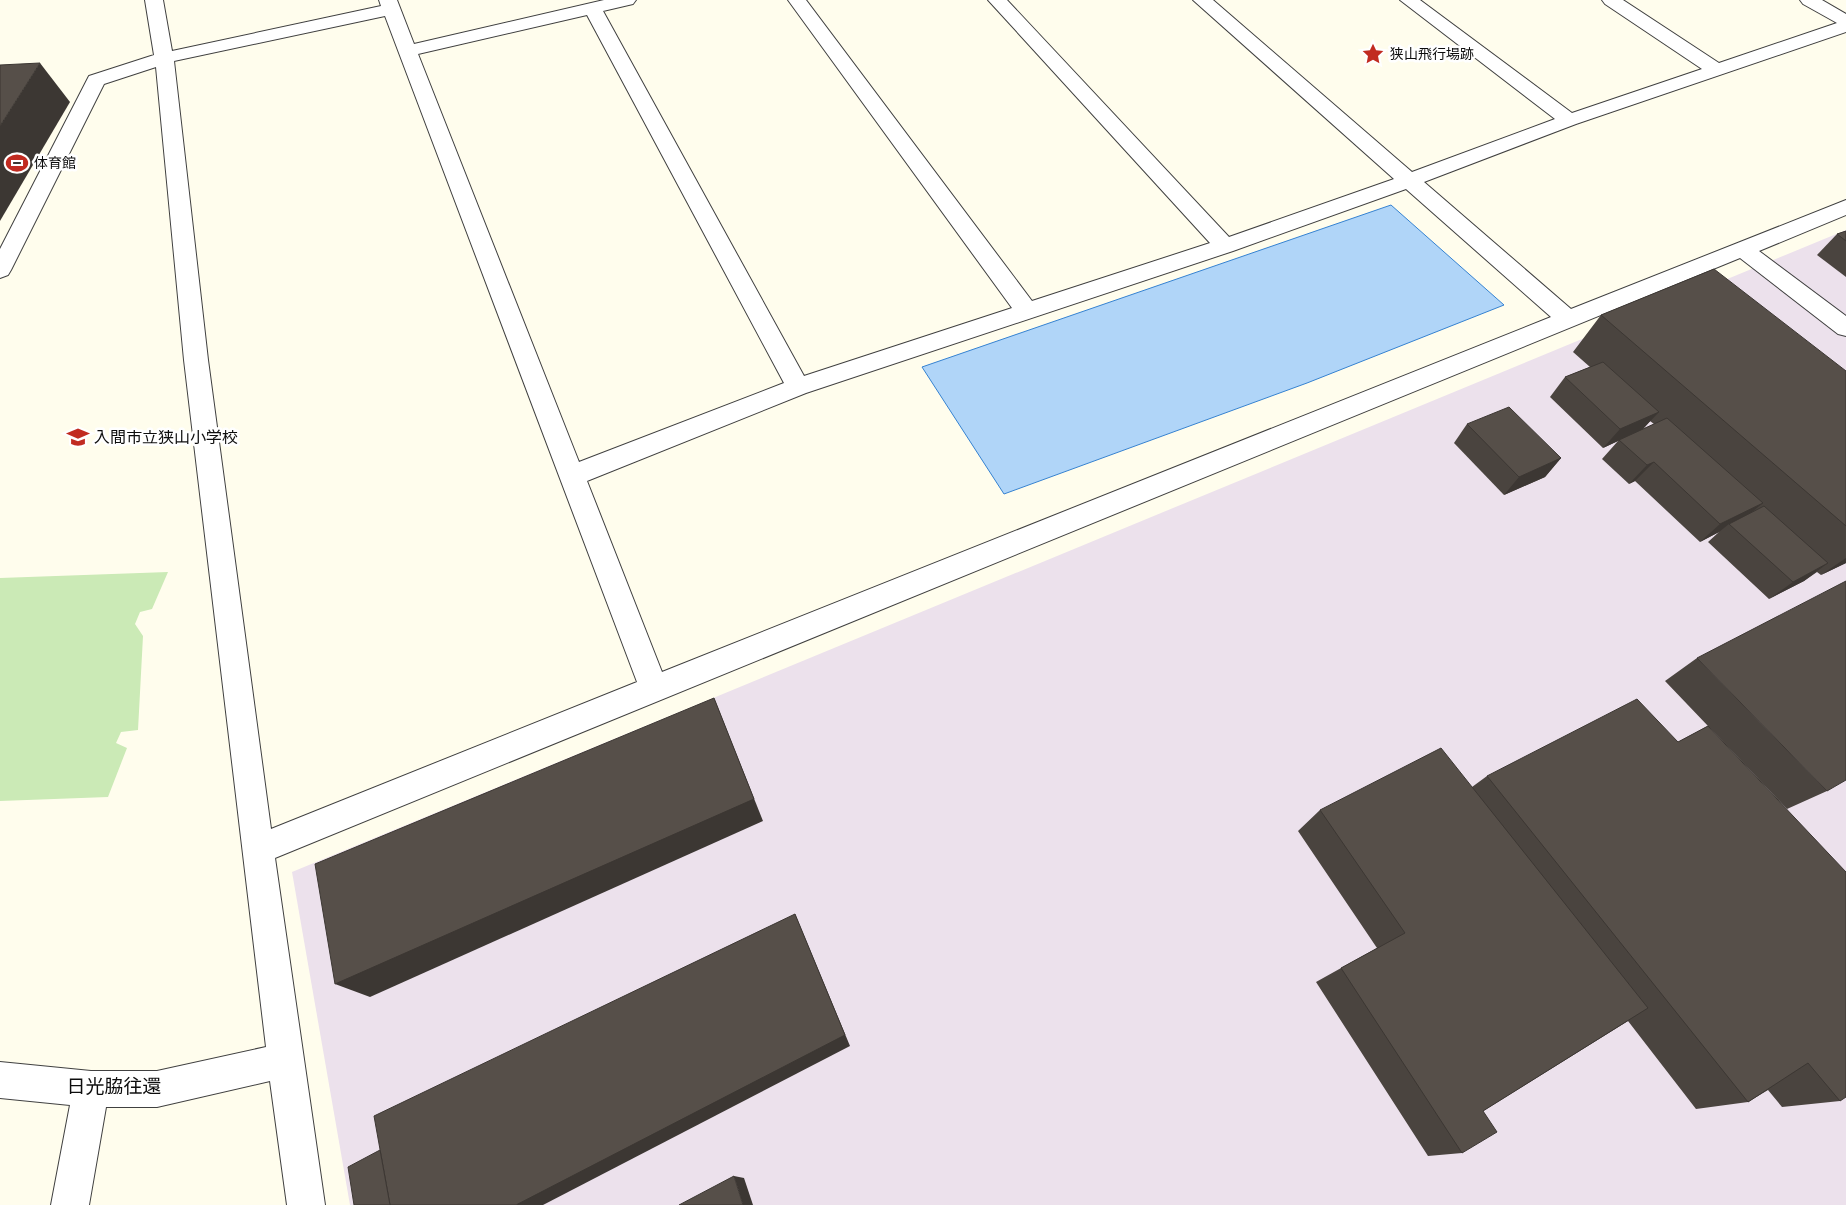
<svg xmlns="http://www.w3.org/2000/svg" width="1846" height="1205" font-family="'Zilla Slab','Noto Sans JP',serif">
  <rect width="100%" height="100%" fill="#fffded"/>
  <path fill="#ece1ec" d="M1846 230V1205H350L292 872Z"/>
  <path fill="#cbeab6" d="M168 572 152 609 140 612 135 624 143 636 138 730 121 732 116 743 127 748 108 797 0 801V578Z"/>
  <path fill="#b0d5f8" stroke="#3582d1" d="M1391 205 1504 305 1307 383 1004 494 922 367Z"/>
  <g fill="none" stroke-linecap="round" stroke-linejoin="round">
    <g stroke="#404040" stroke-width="2">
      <path id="minor" d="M145 0H163L172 51 381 6 379 0H397L414 44 604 0H636L633 4 603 11 804 376 1012 308 788 0H806L1032 301 1210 243 988 0H1007L1229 237 1394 179 1193 0H1213L1412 172 1555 119 1400 0H1420L1572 113 1702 69 1605 4 1602 0H1623L1719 63 1837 23 1803 4 1800 0H1822L1846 14V32L1576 124 1424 182 1571 309 1846 200V215L1759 251 1846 316V336L1838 334 1740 258 275 858 325 1205H287L270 1081 157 1107H106L89 1205H51L70 1105 0 1098V1062L91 1071H157L266 1047 184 360 156 67 104 84 11 270 8 275 0 278V249L89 76 154 55ZM587 15 784 383 579 462 418 54ZM385 16 637 682 271 829 208 360 174 61ZM1406 189 1551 317 662 672 587 481 806 393 1233 251Z"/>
    </g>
    <use href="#minor" fill="#fff" fill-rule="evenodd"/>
  </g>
  <g fill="#4a443f" fill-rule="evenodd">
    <path d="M1846 231V277L1817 255 1837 234Z"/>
    <path d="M1601 315 1846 371V563L1821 575 1817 572 1804 581 1769 599 1708 542 1719 532 1700 542 1635 481 1629 484 1602 459 1618 441 1603 448 1550 397 1565 377 1590 367 1573 352ZM1650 421 1654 424 1643 429Z"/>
    <path d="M1467 424 1561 458 1545 477 1504 495 1454 443Z"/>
    <path d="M1697 658 1827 791 1787 809 1710 728 1840 1101 1782 1107 1768 1090 1748 1102 1696 1109 1628 1021 1483 1111 1462 1153 1428 1156 1316 982 1377 948 1298 831 1320 810 1472 787 1487 776 1678 742 1708 726 1665 681Z"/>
  </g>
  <g fill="#3c3733">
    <path d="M40 63 70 102 0 221V126Z"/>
    <path d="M1659 412 1641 431 1619 440 1618 441 1603 448 1620 429Z"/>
    <path d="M1561 458 1545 477 1504 495 1519 477Z"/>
    <path d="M1654 462 1635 481 1629 484 1647 465Z"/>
    <path d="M1763 503 1741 521 1729 524 1719 532 1700 542 1720 524Z"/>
    <path d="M1846 558V563L1821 575Z"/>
    <path d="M1828 563 1804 581 1769 599 1793 582Z"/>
    <path d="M714 698 763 821 370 997 335 984Z"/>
    <path d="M795 914 850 1046 543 1205H516Z"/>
    <path d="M734 1176 744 1178 753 1205H743Z"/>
  </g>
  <g fill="#564f49" stroke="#3c3733">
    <path d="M40 63 0 126V65Z"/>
    <path d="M1846 231V241L1837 234Z"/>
    <path d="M1714 269 1846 371V526L1601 315Z"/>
    <path d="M1603 362 1659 412 1620 429 1565 377Z"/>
    <path d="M1509 407 1561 458 1519 477 1467 424Z"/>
    <path d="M1667 418 1763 503 1720 524 1654 462 1647 465 1619 440Z"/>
    <path d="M1764 506 1828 563 1793 582 1729 524Z"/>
    <path d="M1846 581V780L1827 791 1697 658Z"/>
    <path d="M714 698 754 799 335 984 315 864Z"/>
    <path d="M1637 699 1678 742 1708 726 1846 872V1097L1840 1101 1808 1063 1748 1102 1487 776Z"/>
    <path d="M1441 748 1648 1008 1483 1111 1497 1132 1462 1153 1341 968 1405 933 1320 810Z"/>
    <path d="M795 914 845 1035 516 1205H390L374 1116Z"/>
    <path d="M380 1150 390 1205H354L348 1167Z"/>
    <path d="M734 1176 743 1205H679Z"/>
  </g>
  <defs>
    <g id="sight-bare" transform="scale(1.725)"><path d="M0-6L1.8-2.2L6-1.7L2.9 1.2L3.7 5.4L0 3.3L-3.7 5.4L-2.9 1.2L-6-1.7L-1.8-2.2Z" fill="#c12b21" stroke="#fff" stroke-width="2.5" paint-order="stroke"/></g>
    <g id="stadium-bare" transform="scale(1.725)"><path d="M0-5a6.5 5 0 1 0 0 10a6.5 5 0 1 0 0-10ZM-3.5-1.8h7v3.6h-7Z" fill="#c12b21" stroke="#fff" stroke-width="2.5" paint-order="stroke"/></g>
    <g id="school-bare" transform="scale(1.725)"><path d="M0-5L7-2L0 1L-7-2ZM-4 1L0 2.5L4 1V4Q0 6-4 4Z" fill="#c12b21" stroke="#fff" stroke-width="2.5" paint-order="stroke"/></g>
  </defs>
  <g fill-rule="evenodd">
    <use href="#sight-bare" x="1373" y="54"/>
    <use href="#stadium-bare" x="17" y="163"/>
    <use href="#school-bare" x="78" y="437"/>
  </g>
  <g text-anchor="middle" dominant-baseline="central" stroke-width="5" stroke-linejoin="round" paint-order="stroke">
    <g font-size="14" fill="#0d0d0d" stroke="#fff" text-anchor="start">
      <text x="1390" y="54">狭山飛行場跡</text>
      <text x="34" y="163">体育館</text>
    </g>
    <g font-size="16" fill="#0d0d0d" stroke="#fff" text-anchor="start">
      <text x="94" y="437">入間市立狭山小学校</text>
    </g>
    <g font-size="19" fill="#0d0d0d" stroke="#fff">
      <text x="114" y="1086">日光脇往還</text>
    </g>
  </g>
</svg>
